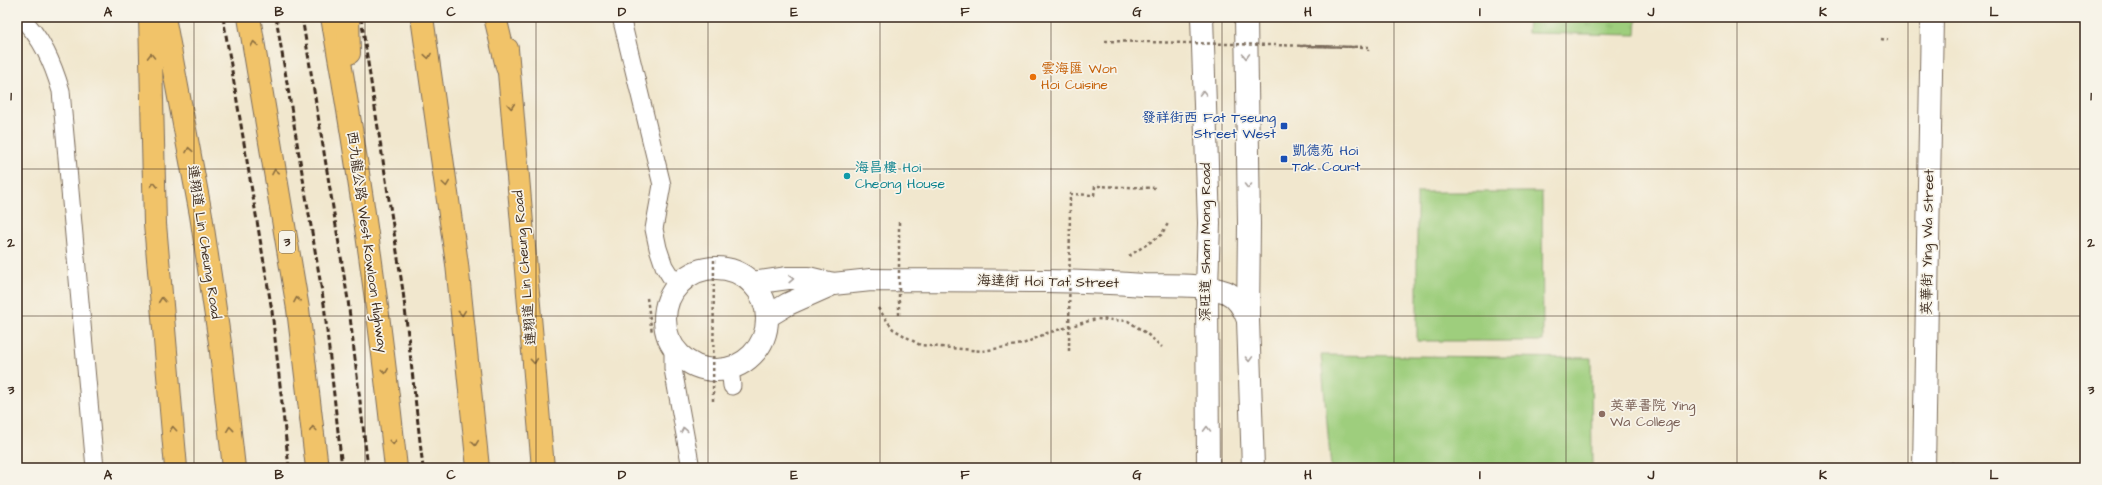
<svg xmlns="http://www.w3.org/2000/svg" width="2102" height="485" font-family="'Architects Daughter','LXGW WenKai TC',sans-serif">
  <defs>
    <pattern id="park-tufts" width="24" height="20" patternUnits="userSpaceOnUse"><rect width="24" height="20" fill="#9ece7d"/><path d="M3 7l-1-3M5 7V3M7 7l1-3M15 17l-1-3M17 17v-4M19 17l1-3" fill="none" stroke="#89b16c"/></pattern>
  </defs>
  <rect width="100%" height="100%" fill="#f7f3e8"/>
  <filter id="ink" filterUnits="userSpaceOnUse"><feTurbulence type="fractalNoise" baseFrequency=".025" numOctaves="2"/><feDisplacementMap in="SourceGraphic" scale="8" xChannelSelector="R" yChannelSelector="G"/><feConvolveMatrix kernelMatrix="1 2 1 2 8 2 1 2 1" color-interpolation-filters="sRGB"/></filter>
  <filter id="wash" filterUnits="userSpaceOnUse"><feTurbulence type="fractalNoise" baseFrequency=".012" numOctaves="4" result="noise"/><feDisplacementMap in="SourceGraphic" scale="16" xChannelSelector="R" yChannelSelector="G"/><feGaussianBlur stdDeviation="0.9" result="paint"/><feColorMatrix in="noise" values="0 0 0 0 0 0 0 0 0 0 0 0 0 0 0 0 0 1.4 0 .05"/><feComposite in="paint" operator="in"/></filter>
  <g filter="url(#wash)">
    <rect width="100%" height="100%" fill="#f1e7ce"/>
    <path fill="url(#park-tufts)" stroke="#6c7c4e" d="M1528 17H1637L1636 35 1527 33Z"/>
    <g fill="#9ece7d" stroke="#6c7c4e">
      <path d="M1417 192H1542L1543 341H1417Z"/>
      <path d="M1321 355 1591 358 1592 468H1331Z"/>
    </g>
  </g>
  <g filter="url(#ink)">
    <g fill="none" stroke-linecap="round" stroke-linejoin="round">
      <g stroke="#7b6c5c" stroke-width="19">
        <g id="service">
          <path d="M20 17C42 37 53 64 61 91L95 468"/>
          <path d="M621 17 662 185 654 229 658 248 664 266 677 287"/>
          <path d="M673 346V369L691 468"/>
          <path d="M730 368 732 386"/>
        </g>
      </g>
      <g stroke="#7b6c5c" stroke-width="24">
        <g id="minor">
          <circle cx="716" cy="319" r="51"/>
          <path d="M752 283 788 278H808L833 284 871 280C962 281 1053 279 1144 285 1170 286 1201 283 1226 292 1237 297 1244 309 1248 320"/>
          <path d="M768 316 788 304 833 284"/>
          <path d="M1924 468 1932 17"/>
        </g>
      </g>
      <g stroke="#7b6c5c" stroke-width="24">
        <g id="tertiary">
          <path d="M1202 17 1209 223 1207 288 1208 468"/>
          <path d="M1246 17 1249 224 1248 320 1253 468"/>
        </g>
      </g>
      <g stroke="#7b6c5c" stroke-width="24">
        <g id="primary">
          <path d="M150 17 155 224 176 468"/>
          <path d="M507 49 543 468"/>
        </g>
      </g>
      <g stroke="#7b6c5c" stroke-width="24">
        <g id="trunk">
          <path d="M164 17 201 215 220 343 234 468"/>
          <path d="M422 17 457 264 478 468"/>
          <path d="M495 17 507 67"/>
        </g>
      </g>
      <g stroke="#7b6c5c" stroke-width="24">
        <g id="motorway">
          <path d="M249 17 298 309 317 468"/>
          <path d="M332 17C359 166 380 317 396 468"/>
          <path d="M348 17 349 53"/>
        </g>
      </g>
      <g stroke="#7b6c5c" stroke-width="2.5" stroke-dasharray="3 3" stroke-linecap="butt">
        <path d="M1881 39 1888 40"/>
        <path d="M1300 46 1369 47 1368 51"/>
        <path d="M1070 194 1094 195 1095 186 1156 188"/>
        <path d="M1129 256 1161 235 1169 222"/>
        <path d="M647 298 652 333"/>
        <path d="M878 308 893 329 920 345 982 351 1023 344 1047 333 1096 319 1128 321 1146 333 1162 347"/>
        <path d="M1951 463 1959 464"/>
      </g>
      <use href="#service" stroke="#fff" stroke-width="17"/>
      <use href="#minor" stroke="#fff" stroke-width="22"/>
      <use href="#tertiary" stroke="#fff" stroke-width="22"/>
      <use href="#primary" stroke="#f1c369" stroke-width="22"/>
      <use href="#trunk" stroke="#f1c369" stroke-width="22"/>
      <use href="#motorway" stroke="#f1c369" stroke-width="22"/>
      <g stroke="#3b2a1e" stroke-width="3" stroke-dasharray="6 3" stroke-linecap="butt">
        <path d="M223 17 272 311 289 468"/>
        <path d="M276 17 324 304 342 468"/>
        <path d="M302 17 348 300 368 468"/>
        <path d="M361 17 403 291 423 468"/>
      </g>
      <g stroke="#7b6c5c" stroke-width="2.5" stroke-dasharray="3 3" stroke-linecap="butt">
        <path d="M1105 41 1354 47"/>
        <path d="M899 315V222"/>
        <path d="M1069 351 1070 194"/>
        <path d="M713 401 714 259"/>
      </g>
    </g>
    <defs><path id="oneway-chevron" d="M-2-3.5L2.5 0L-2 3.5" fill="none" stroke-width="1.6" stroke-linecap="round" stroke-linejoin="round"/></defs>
    <g stroke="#8d6f40">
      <use href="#oneway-chevron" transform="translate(254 44) rotate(-100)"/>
      <use href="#oneway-chevron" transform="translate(151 56) rotate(-91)"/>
      <use href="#oneway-chevron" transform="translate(428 56) rotate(81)"/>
      <use href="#oneway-chevron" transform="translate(511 106) rotate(85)"/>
      <use href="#oneway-chevron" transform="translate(189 150) rotate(-101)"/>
      <use href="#oneway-chevron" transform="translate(275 172) rotate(-100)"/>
      <use href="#oneway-chevron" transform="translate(446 184) rotate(82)"/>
      <use href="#oneway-chevron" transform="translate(154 185) rotate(-91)"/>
      <use href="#oneway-chevron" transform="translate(162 300) rotate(-95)"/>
      <use href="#oneway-chevron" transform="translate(297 300) rotate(-100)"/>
      <use href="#oneway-chevron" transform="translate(462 313) rotate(84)"/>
      <use href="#oneway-chevron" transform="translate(534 361) rotate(85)"/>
      <use href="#oneway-chevron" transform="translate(385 371) rotate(83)"/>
      <use href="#oneway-chevron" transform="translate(173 429) rotate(-95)"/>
      <use href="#oneway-chevron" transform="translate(230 429) rotate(-96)"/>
      <use href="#oneway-chevron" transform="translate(313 429) rotate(-97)"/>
      <use href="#oneway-chevron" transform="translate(393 442) rotate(84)"/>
      <use href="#oneway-chevron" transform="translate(475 443) rotate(84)"/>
    </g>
    <g stroke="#a79f9a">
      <use href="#oneway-chevron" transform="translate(1246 56) rotate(89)"/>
      <use href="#oneway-chevron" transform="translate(1203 93) rotate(-91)"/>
      <use href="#oneway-chevron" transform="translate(1248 186) rotate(90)"/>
      <use href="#oneway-chevron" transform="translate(791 279) rotate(-2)"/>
      <use href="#oneway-chevron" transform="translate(1249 359) rotate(88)"/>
      <use href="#oneway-chevron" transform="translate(1207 429) rotate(-91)"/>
      <use href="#oneway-chevron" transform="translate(684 430) rotate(-100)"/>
    </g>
  </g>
  <path fill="none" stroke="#3b2a1e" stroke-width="1" stroke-opacity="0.55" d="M194 17V468M365 17V468M536 17V468M708 17V468M880 17V468M1051 17V468M1222 17V468M1394 17V468M1566 17V468M1737 17V468M1908 17V468M17 169H2085M17 316H2085"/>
  <circle fill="#e8710a" stroke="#f7f3e8" stroke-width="1.5" cx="1033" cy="77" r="4"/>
  <g fill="#1a4fb4" stroke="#f7f3e8" stroke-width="1.5">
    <rect x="1280" y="122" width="8" height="8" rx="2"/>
    <rect x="1280" y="155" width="8" height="8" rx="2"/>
  </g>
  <circle fill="#0f9aa8" stroke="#f7f3e8" stroke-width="1.5" cx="847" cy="176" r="4"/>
  <circle fill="#8d6e63" stroke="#f7f3e8" stroke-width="1.5" cx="1602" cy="414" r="4"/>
  <g text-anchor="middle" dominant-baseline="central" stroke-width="3.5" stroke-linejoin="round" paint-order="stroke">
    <rect fill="#f7f3e8" stroke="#73665b" stroke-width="1" x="279" y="231" width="16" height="22" rx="3"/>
    <g font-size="13" font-weight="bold" fill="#3b2a1e">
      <text x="287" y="242">3</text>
    </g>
    <g font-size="14" fill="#c56008" stroke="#f7f3e8" text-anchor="start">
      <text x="1041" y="69">雲海匯 Won<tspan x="1041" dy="16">Hoi Cuisine</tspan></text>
    </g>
    <g font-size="14" fill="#164399" stroke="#f7f3e8" text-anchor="end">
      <text x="1276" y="118">發祥街西 Fat Tseung<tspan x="1276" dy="16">Street West</tspan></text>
      <text x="1292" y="151" text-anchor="start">凱德苑 Hoi<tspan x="1292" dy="16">Tak Court</tspan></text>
    </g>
    <g font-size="14" fill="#0d838f" stroke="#f7f3e8" text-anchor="start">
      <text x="855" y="168">海昌樓 Hoi<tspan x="855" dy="16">Cheong House</tspan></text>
    </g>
    <g font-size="14" fill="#3b2a1e" stroke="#f7f3e8">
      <text transform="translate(204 242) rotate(81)">連翔道 Lin Cheung Road</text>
      <text transform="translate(367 242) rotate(82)">西九龍公路 West Kowloon Highway</text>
      <text transform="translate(1206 242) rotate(-90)">深旺道 Sham Mong Road</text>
      <text transform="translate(1928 242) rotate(-89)">英華街 Ying Wa Street</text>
      <text transform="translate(525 268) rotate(-95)">連翔道 Lin Cheung Road</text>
      <text transform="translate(1048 282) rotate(1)">海達街 Hoi Tat Street</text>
    </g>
    <g font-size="14" fill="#785e54" stroke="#f7f3e8" text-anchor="start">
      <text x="1610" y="406">英華書院 Ying<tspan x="1610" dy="16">Wa College</tspan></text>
    </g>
  </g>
  <rect width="2102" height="485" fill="none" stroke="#f7f3e8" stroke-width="44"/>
  <rect x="22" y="22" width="2058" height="441" fill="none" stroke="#3b2a1e" stroke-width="1.5"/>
  <g font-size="13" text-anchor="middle" font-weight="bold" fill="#3b2a1e">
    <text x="108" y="16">A</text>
    <text x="279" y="16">B</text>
    <text x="451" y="16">C</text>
    <text x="622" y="16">D</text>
    <text x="794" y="16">E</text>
    <text x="965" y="16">F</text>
    <text x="1137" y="16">G</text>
    <text x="1308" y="16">H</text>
    <text x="1480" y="16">I</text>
    <text x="1651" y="16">J</text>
    <text x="1823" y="16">K</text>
    <text x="1994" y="16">L</text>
    <text x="11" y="100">1</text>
    <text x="2091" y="100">1</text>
    <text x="11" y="247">2</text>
    <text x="2091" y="247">2</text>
    <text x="11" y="394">3</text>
    <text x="2091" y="394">3</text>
    <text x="108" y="479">A</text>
    <text x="279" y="479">B</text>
    <text x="451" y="479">C</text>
    <text x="622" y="479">D</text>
    <text x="794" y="479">E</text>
    <text x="965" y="479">F</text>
    <text x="1137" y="479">G</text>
    <text x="1308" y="479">H</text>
    <text x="1480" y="479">I</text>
    <text x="1651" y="479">J</text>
    <text x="1823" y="479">K</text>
    <text x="1994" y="479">L</text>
  </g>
</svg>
